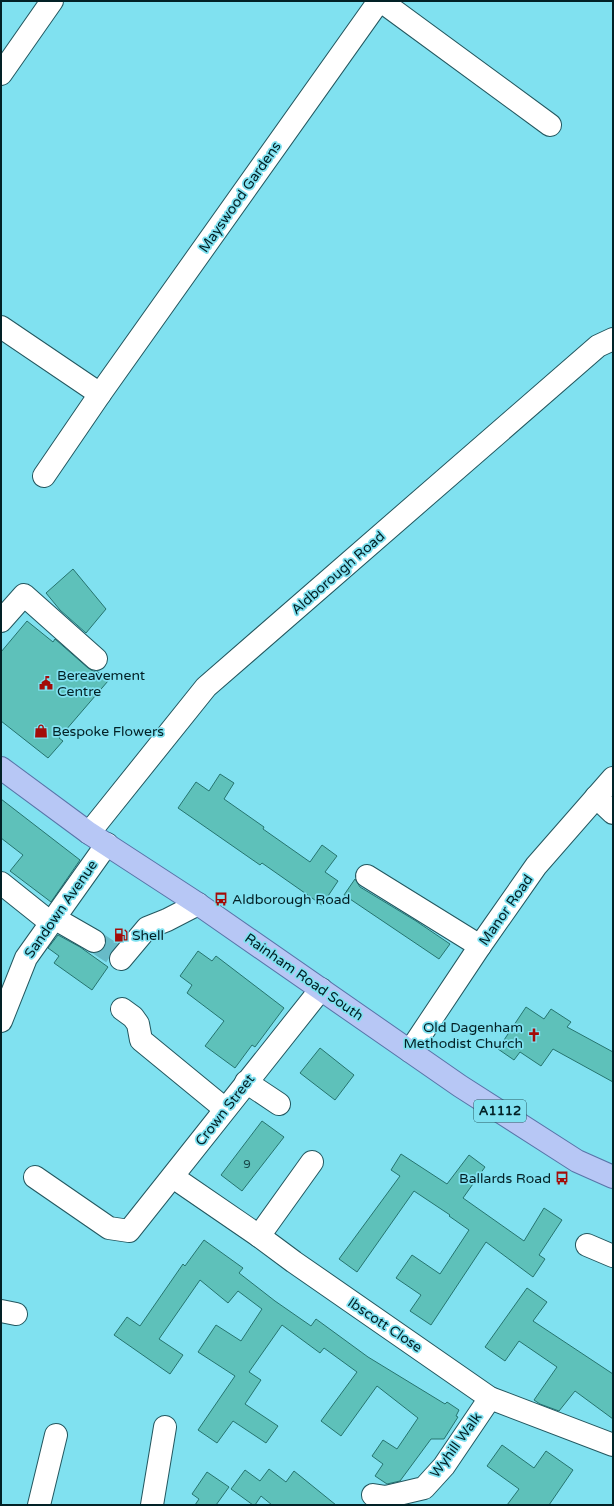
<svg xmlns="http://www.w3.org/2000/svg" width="614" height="1506" font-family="'Varela Round',sans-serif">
  <rect width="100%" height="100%" fill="#80e1f0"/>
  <g fill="#5ec1ba" stroke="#26746f">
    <path d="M73 569 106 609 86 633 60 610 46 593Z"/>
    <path d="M27 621 53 642 55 639 88 668 93 671H97L108 681 59 738 63 741 48 758 1 721V652Z"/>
    <path d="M220 774 234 783 224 799 264 827 263 829 310 862 322 845 337 856 325 872 338 881 322 905 262 863 260 865 178 808 196 782 209 791Z"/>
    <path d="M1 799 80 860 51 902 10 871 23 855 1 838Z"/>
    <path d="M355 879 360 887 416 921 450 944 439 959 344 895Z"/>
    <path d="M58 935 80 947 108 967 92 990 54 963 59 956 48 948Z"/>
    <path d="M198 951 212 961 216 956 284 1008 255 1047 252 1045 235 1068 205 1046 224 1021 187 993 192 985 180 976Z"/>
    <path d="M526 1007 544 1019 551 1009 571 1022 567 1027 613 1052V1082L553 1049 541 1066 520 1052 514 1060 498 1049Z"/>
    <path d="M320 1048 354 1075 335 1100 300 1073Z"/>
    <path d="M262 1121 284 1137 242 1191 221 1175Z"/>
    <path d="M401 1154 447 1184 469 1155 485 1167 463 1198 524 1241 544 1208 562 1220 539 1255 545 1259 533 1277 486 1242 431 1325 410 1311 421 1295 396 1278 412 1255 440 1274 469 1230 449 1216 450 1215 414 1191 357 1272 339 1259 400 1176 391 1170Z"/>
    <path d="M204 1240 243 1268 239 1273 275 1301 311 1326 316 1319 368 1357 445 1404 447 1402 459 1410 456 1416 458 1417 444 1439H431L400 1481 387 1484 375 1476 383 1464 372 1456 383 1440 397 1449 418 1418 377 1386 341 1436 321 1421 357 1372 324 1348 320 1353 282 1325 249 1372 261 1380 245 1404 278 1426 266 1443 233 1421 217 1443 198 1430 235 1376 198 1352 216 1325 241 1341 262 1309 238 1291 228 1303 200 1280 159 1339 183 1355 170 1374 114 1335 127 1317 140 1326 183 1264 185 1266Z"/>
    <path d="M527 1288 547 1302 533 1321 613 1374V1419L575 1391 559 1411 540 1404 534 1400 557 1367 519 1341 505 1361 485 1347Z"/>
    <path d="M502 1445 534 1468 546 1451 573 1470 549 1505H507L519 1489 487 1466Z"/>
    <path d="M269 1469 286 1482 294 1471 336 1505H272L261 1496 255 1505H253L231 1489 245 1470 260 1481Z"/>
    <path d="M207 1472 229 1487 216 1505H195L199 1499 192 1494Z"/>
  </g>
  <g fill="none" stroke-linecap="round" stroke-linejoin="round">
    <path stroke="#67bbc8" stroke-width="22" stroke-dasharray="22 11" stroke-linecap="butt" d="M94 941 121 959"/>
    <g stroke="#23575f" stroke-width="24">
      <g id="minor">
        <path d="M381 1 550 125"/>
        <path d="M1 74 52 1"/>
        <path d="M1 327 100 394"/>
        <path d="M44 476 100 394 379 1"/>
        <path d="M1 621 24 595 96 659"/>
        <path d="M596 797 613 813"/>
        <path d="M89 833 206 687 598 346 613 339"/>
        <path d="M367 876 480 946"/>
        <path d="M1 883 51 923"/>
        <path d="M54 918 94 941"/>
        <path d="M121 959 147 928 167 920 198 904"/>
        <path d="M122 1009 133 1017 138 1024 141 1040 225 1109"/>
        <path d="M1 1021 26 958 107 844"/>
        <path d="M410 1051 480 946 536 866 613 778"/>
        <path d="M246 1082 279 1104"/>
        <path d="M35 1177 109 1228 129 1231 321 989"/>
        <path d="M173 1177 259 1236 294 1262 490 1398 613 1445"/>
        <path d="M259 1236 312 1162"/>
        <path d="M587 1245 613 1256"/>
        <path d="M1 1311 16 1314"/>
        <path d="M373 1495 386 1497 424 1488 444 1466 490 1398"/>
        <path d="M39 1505 56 1435"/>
        <path d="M152 1505 165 1427"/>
      </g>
    </g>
    <g stroke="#5874a8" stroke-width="24">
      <path id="major" d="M1 768 89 833 198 904 460 1086 577 1161 613 1177"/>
    </g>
    <use href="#minor" stroke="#fff" stroke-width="22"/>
    <use href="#major" stroke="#b7c7f5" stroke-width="22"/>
  </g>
  <defs>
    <g id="civic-bare" transform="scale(1.08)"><path d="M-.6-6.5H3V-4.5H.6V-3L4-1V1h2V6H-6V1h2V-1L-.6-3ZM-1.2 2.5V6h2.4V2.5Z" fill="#a30c08" stroke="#80e1f0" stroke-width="2.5" paint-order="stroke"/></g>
    <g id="shop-bare" transform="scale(1.08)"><path d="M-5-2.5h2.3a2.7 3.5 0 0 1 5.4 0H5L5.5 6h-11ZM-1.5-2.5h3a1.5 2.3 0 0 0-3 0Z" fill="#a30c08" stroke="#80e1f0" stroke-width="2.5" paint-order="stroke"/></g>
    <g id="bus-bare" transform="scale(1.08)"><path d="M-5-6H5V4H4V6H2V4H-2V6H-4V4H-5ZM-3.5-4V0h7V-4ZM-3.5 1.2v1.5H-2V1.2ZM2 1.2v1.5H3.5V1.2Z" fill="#a30c08" stroke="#80e1f0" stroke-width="2.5" paint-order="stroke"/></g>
    <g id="fuel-bare" transform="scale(1.08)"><path d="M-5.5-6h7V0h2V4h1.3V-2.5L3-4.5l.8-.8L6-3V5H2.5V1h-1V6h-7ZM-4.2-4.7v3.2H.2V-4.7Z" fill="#a30c08" stroke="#80e1f0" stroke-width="2.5" paint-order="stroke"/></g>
    <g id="church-bare" transform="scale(1.08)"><path d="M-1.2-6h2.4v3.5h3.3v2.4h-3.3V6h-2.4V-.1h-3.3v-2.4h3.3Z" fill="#a30c08" stroke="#80e1f0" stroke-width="2.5" paint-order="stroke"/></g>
  </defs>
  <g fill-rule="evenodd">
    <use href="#civic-bare" x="46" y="683"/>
    <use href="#shop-bare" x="41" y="731"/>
    <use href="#bus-bare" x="221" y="899"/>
    <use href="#fuel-bare" x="121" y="935"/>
    <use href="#church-bare" x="534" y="1035"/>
    <use href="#bus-bare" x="562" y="1178"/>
  </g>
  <g text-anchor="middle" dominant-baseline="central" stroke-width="3.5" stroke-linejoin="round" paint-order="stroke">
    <g font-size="12" fill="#19494b">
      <text x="247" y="1164">9</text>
    </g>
    <rect fill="#80e1f0" stroke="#285b63" stroke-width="1" x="474" y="1100" width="52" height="22" rx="3"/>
    <g font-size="13" font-weight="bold" fill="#022126">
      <text x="500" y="1111">A1112</text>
    </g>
    <g font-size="14" fill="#022126" stroke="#80e1f0">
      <text transform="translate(240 197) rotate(-55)">Mayswood Gardens</text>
      <text transform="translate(338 573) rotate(-41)">Aldborough Road</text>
      <text transform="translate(61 909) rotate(-55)">Sandown Avenue</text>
      <text transform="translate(506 910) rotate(-55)">Manor Road</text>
      <text transform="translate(304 977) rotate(35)">Rainham Road South</text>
      <text transform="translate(225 1110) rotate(-52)">Crown Street</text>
      <text transform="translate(385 1325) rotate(34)">Ibscott Close</text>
      <text transform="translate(456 1445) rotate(-54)">Wyhill Walk</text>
    </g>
    <g font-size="14" fill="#022126" stroke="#80e1f0" text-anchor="start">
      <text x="57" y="675">Bereavement<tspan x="57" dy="16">Centre</tspan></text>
      <text x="52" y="731">Bespoke Flowers</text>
      <text x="232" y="899">Aldborough Road</text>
      <text x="132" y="935">Shell</text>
      <text x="523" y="1027" text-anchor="end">Old Dagenham<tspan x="523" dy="16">Methodist Church</tspan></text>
      <text x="551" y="1178" text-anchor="end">Ballards Road</text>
    </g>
  </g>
  <rect width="614" height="1506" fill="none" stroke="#022126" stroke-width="4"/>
</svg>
